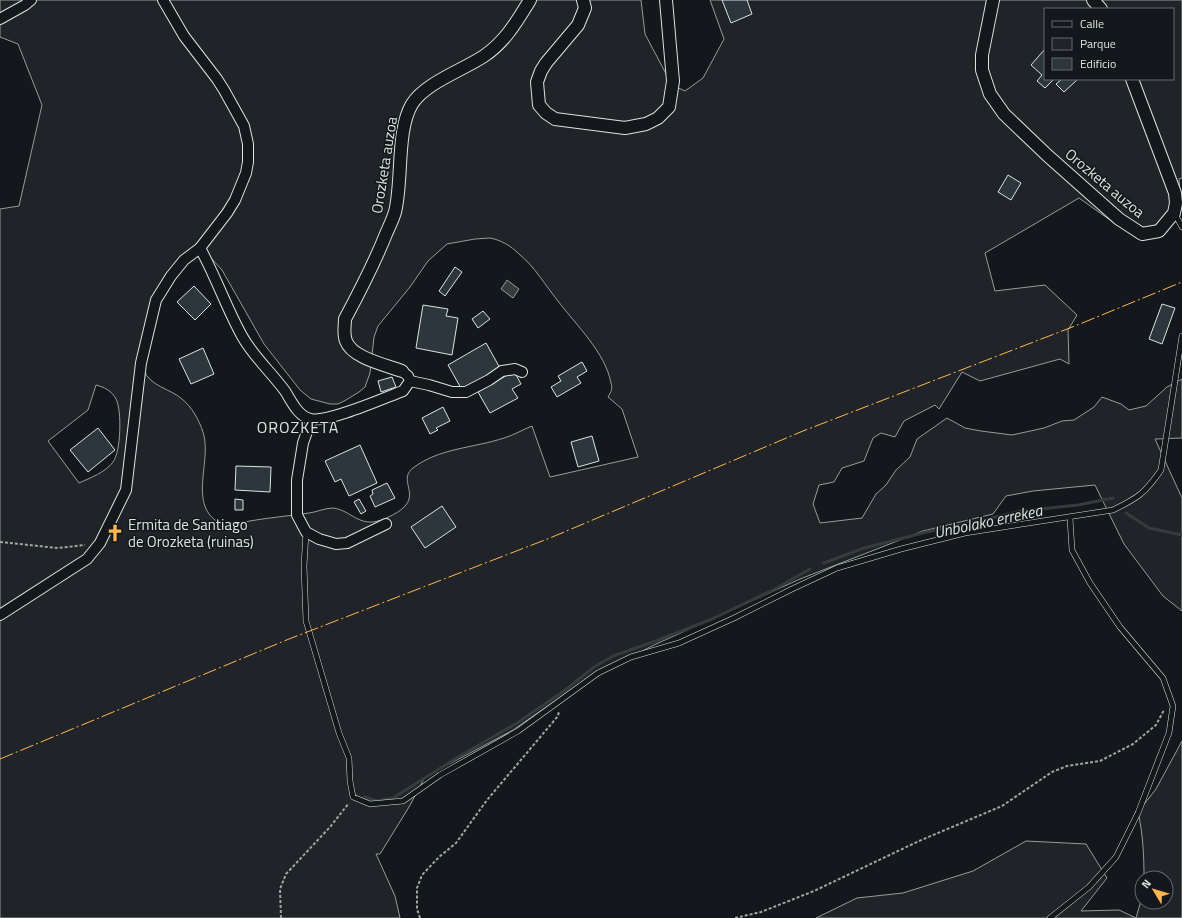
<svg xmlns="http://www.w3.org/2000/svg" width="1182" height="918" font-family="'Titillium Web',sans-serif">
  <rect width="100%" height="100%" fill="#14181c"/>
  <g fill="#202428" stroke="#939e99" fill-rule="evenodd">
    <path d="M0 0H641L645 34 672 85 685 91 703 78 724 39 710 0H1182V178L1179 179 1181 207 1172 225 1145 230 1117 225 1079 198 985 253 995 291 1045 285 1077 315 1068 330 1069 364 1060 359 980 381 962 372 939 409 935 405 904 421 895 437 881 433 873 438 864 461 842 468 834 482 819 485 813 504 820 523 862 518 876 494 886 485 896 470 910 457 917 439 947 418 965 428 981 431 1012 435 1044 428 1062 421 1074 420 1094 407 1102 397 1121 404 1129 410 1146 406 1167 387 1182 379V438L1155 439 1182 498V611L1163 596 1124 544 1095 485 1033 491 1006 496 993 514 923 531 800 579 654 645 582 682 513 730 425 777 409 807 380 854H376L395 896 400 918H0V209L19 206 42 105 18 44 0 37ZM1045 9H1173V79H1045ZM490 238C501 240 511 246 519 254 535 267 545 285 558 301 576 325 605 352 611 383 613 388 611 392 608 397L622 409 638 457 550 477 532 426C522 430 514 435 504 438 474 448 439 448 413 468 401 477 412 488 409 499 407 509 390 517 381 520 359 528 351 510 333 508 325 508 317 512 309 513 281 517 253 519 226 526 184 510 213 463 203 432 199 420 192 407 182 399 171 389 149 386 144 370L160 299 199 245 222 270 264 344 300 390 311 399 330 404H338L346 400 359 392 365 387 370 373 374 337 378 326 410 287 428 261 447 244 475 239ZM96 385C104 387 112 391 116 399 122 410 121 452 113 462 106 472 90 478 79 483L48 441 88 410Z"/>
    <path d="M1182 741V918H816L857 898 903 893 973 871 1026 841 1086 844 1107 878 1081 911 1119 910 1136 918 1142 897V902H1166V878H1144C1144 856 1143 834 1138 812L1156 789Z"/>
  </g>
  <path fill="#363b3e" stroke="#939e99" d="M507 280 519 289 513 298 501 289Z"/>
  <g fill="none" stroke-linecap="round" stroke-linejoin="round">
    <g stroke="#363b3e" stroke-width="3">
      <path d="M1126 513 1149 528 1182 535"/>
      <path d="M824 563 864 548 935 530 966 524 1021 511 1078 505 1113 498"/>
      <path d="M365 797 377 801 393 798 455 759 517 723 564 691 594 667 613 656 656 641 712 619 775 589 810 569"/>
    </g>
  </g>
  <g fill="#2c363c" stroke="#d8e6dc">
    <path d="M722 0H747L752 14 731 23Z"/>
    <path d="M1045 49V79H1054L1045 88 1037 81 1042 75 1031 65Z"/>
    <path d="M1062 79H1078L1064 92 1056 84Z"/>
    <path d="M1008 175 1021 183 1011 200 998 192Z"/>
    <path d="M455 267 462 272 445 296 439 291Z"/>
    <path d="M194 286 211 304 195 320 177 302Z"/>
    <path d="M1162 304 1175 308 1162 344 1149 339Z"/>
    <path d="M423 305 448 309 446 316 458 318 452 355 416 348Z"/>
    <path d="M483 311 490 319 478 328 472 319Z"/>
    <path d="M486 343 500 368 462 390 448 365Z"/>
    <path d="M203 348 214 374 191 384 179 359Z"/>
    <path d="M582 362 587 371 577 377 581 383 557 397 551 387 561 381 558 376Z"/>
    <path d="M514 371 521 384 512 389 518 398 490 413 478 392Z"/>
    <path d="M392 377 396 387 381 392 378 381Z"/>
    <path d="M443 407 450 421 436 428 438 430 430 434 422 418Z"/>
    <path d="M98 428 115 450 88 472 70 450Z"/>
    <path d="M592 436 599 461 578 467 571 442Z"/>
    <path d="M360 445 377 483 349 496 341 479 335 482 325 461Z"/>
    <path d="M236 466 271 467 270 492 235 490Z"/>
    <path d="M387 483 395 498 375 507 370 496 373 494 372 490Z"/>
    <path d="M235 499 243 500V510H235Z"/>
    <path d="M359 499 366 511 361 514 354 502Z"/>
    <path d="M442 506 456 527 425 548 411 527Z"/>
  </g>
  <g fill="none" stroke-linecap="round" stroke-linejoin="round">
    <g stroke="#d8e6dc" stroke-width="6">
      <g id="service">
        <path d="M1175 214 1182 227"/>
        <path d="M306 532 304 566 306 621 339 733 349 758 350 781 353 797 370 804 403 801 440 775 518 731 598 673 631 657 679 643 734 618 792 589 837 568 901 549 965 533 1113 510C1138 498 1145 493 1161 470L1182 336"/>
        <path d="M1050 918 1089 887 1116 857 1138 813 1169 733 1173 706 1163 678 1120 627 1090 583 1072 550 1070 518"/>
      </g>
    </g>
    <g stroke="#d8e6dc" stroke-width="12">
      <g id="minor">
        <path d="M163 0 184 36 217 79 224 90 244 126 248 144V162L246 173 235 200 227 213 200 248"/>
        <path d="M0 19 25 5 31 0"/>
        <path d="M410 381 429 385 452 392H466L489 380 502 371 515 369 522 372"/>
        <path d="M311 420 303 443 297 480V515L306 532 319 539 336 544 347 543 386 524"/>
        <path d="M0 615 87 559 100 543 126 490 141 363 156 300 171 276 184 260 200 248C216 277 226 307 242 336 253 356 271 372 285 391 291 400 298 417 311 419 328 423 384 398 403 391L410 381 408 376 402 371"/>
      </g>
    </g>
    <g stroke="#d8e6dc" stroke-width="14">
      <g id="tertiary">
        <path d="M583 0 585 8 578 25 546 63 541 71 537 82 539 105 546 113 555 119 625 128 646 124 658 118 669 107 673 81 666 0"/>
        <path d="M993 0 982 55V70L990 94 1004 114 1048 156 1119 219 1142 234 1159 231 1174 213 1176 203 1175 193 1132 79"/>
        <path d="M1093 0 1101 9"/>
        <path d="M402 371C386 365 352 358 346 341 343 334 345 326 345 319 360 291 374 264 386 234 389 227 393 219 395 212 403 180 396 131 412 104 425 83 463 70 484 56 506 41 517 21 530 0"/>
      </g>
    </g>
    <g stroke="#9da8a2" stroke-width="2" stroke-dasharray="3 2" stroke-linecap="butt">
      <path d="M0 542 58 548 85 545"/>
      <path d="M281 918 280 889 286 874 330 827 349 803"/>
      <path d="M420 918 417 909V888L422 875 439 857 456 843 487 800 558 716 559 711"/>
      <path d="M735 918 761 912 814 891 919 841 1002 806 1052 772 1067 766 1100 761 1133 744 1156 725 1164 710"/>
    </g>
    <use href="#service" stroke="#14181c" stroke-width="5"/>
    <use href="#minor" stroke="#14181c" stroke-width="10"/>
    <use href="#tertiary" stroke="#14181c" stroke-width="12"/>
    <path stroke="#ffb74d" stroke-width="1" stroke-dasharray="14 3 2 3" stroke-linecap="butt" d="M0 759 289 639 550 538 803 431 1075 326 1182 282"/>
  </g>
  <defs>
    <g id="church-bare" transform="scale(1.38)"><path d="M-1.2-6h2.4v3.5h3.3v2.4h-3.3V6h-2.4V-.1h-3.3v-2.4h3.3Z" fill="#ffb74d" stroke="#14181c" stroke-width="2.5" paint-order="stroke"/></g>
  </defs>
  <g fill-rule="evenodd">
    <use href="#church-bare" x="115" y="533"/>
  </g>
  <g text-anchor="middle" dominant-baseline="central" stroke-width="3" stroke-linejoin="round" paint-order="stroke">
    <g font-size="15" fill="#d8e6dc" stroke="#14181c">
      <text transform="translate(384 165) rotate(-81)">Orozketa auzoa</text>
      <text transform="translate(1105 183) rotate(40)">Orozketa auzoa</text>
    </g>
    <g font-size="15" fill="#d8e6dc" stroke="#14181c" text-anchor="start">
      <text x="128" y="524">Ermita de Santiago<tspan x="128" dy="17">de Orozketa (ruinas)</tspan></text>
    </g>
    <g font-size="16" letter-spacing="1" fill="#d8e6dc" stroke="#14181c">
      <text x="298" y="427">OROZKETA</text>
    </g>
    <g font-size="16" font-style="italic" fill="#d8e6dc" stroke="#14181c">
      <text transform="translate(988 521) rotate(-12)">Unbolako errekea</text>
    </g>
  </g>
  <rect x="1044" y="8" width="130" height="72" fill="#14181c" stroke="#626a69"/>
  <rect x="1052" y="21" width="20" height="6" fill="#14181c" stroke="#626a69"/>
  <text x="1080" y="28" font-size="12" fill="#d8e6dc">Calle</text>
  <rect x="1052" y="38" width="20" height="12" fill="#202428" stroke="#626a69"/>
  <text x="1080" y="48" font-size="12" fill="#d8e6dc">Parque</text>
  <rect x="1052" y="58" width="20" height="12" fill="#2c363c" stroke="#626a69"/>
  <text x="1080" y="68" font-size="12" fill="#d8e6dc">Edificio</text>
  <g transform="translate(1154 890) rotate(308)"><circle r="19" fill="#14181c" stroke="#626a69"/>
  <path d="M0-3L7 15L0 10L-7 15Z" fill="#ffb74d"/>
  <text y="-6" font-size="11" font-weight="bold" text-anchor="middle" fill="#d8e6dc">N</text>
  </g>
</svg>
